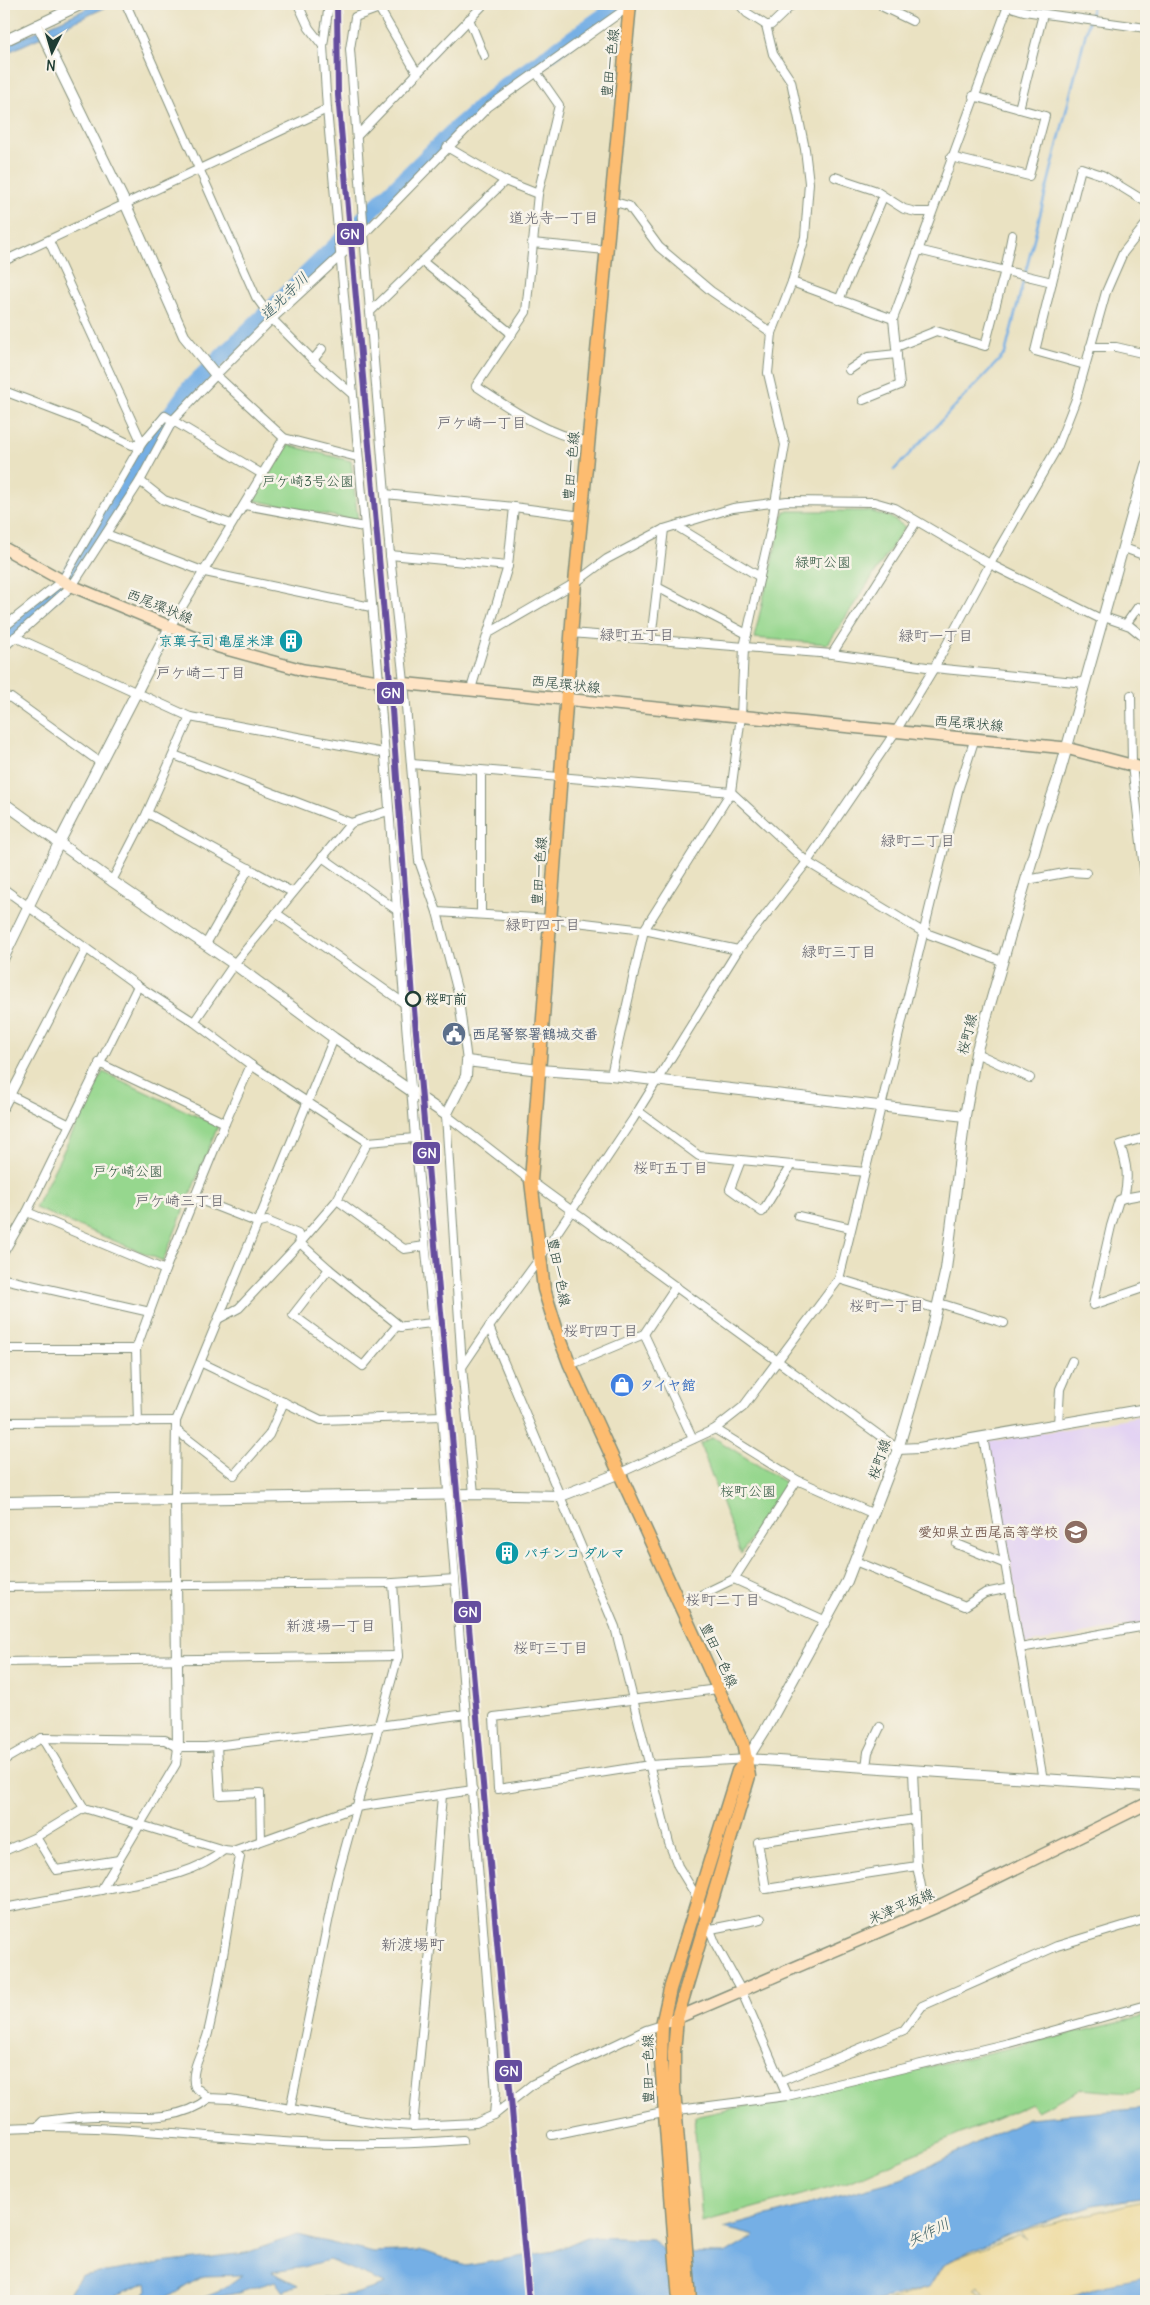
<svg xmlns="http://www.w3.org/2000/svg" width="1150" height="2305" font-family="Delius,'Klee One',sans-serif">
  <rect width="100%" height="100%" fill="#f7f3e8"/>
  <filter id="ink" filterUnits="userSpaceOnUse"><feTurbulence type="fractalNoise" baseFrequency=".02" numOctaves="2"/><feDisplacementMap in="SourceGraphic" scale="10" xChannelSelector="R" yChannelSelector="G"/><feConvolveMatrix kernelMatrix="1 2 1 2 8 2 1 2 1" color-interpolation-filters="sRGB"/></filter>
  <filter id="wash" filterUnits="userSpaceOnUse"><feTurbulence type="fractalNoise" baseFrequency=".0096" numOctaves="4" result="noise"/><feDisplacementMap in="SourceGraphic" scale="20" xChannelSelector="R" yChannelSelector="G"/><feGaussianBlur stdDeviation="1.12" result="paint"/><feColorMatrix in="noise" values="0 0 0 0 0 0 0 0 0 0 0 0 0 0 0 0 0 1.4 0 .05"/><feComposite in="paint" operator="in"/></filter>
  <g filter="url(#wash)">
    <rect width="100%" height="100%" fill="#eae2c2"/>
    <path fill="#e3d3f3" d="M1146 1415V1623L1025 1644 989 1442Z"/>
    <g fill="#96d78e" stroke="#5a8a61">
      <path d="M288 445 351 461 358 521 253 500Z"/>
      <path d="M784 511H869L890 517 905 527 828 644 754 638Z"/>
      <path d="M103 1072 218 1126 163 1261 35 1208Z"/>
      <path d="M713 1437 786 1483 741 1554 700 1444Z"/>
      <path d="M1146 2016V2088L1130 2093 1080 2089 1037 2111 1031 2104 848 2182 702 2222 694 2117 954 2061Z"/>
    </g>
    <path fill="#eeda9e" stroke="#868c69" d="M1146 2200V2280L1067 2298 986 2301 979 2286 975 2289 985 2301H887L929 2287 943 2264 1020 2234 1027 2239 1021 2231Z"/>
    <g fill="#74afe5" stroke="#4a768c">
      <path d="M97 4H113L4 54V46Z"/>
      <path d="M1146 2108V2197L1093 2205 1008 2235 943 2264 929 2287 876 2301H292L355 2294 386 2284 329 2260 299 2268 272 2272 298 2285 283 2292 275 2281 238 2293 195 2301 220 2291 242 2275 203 2276 162 2301H136L148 2290 147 2283 104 2301H64L81 2276 161 2263 246 2253 297 2235 374 2253 424 2251 466 2266 554 2251 587 2237 653 2239 665 2253 725 2254 755 2236 724 2228 904 2178 1028 2118Z"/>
      <path d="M1146 2277V2301H1059L1108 2284Z"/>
    </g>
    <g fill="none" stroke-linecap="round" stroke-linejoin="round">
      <path stroke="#74afe5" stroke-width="2.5" d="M894 470 1005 354 1093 4"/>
      <path stroke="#74afe5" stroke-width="16" d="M4 639 61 587 127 485 148 445 189 388 457 127 506 85 620 4"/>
    </g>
  </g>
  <g filter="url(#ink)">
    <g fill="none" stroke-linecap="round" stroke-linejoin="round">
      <g stroke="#84907b" stroke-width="10">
        <g id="minor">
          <path d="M126 4 256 297 272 319 313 360 322 349"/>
          <path d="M298 4 309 28 323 46"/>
          <path d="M329 4 323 46 327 109 379 681 415 1138 442 1416 496 2092 494 2115"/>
          <path d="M884 4 883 7 912 21"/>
          <path d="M1001 4 1024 11 1146 28"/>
          <path d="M469 19 484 56"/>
          <path d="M766 25H771L793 4"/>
          <path d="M536 72 559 105 538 194 526 312 476 386C510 409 548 435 589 442"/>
          <path d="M1019 109 1043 14"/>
          <path d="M357 136 484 4"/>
          <path d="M447 147 505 181 538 194"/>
          <path d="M951 157 1029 176 1045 116 973 96"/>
          <path d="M835 177 874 190 904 209 916 212H931"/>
          <path d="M611 201 629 206 659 247 711 291 772 333"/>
          <path d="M532 243 606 250"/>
          <path d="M918 250 1052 282 1035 351 1085 365"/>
          <path d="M4 261 327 109"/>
          <path d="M422 261 512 334"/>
          <path d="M792 282 893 319 1008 6"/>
          <path d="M1052 282 1081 168 1102 175 1146 202"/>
          <path d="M839 300 883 197"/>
          <path d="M370 312 350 49 355 17 379 8 417 73"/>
          <path d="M896 347 936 331 985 346 1005 270 1012 235"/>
          <path d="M1090 347H1116L1146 354"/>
          <path d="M313 360 351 393"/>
          <path d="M849 370 868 357 897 354"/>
          <path d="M216 375 284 438 357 457"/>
          <path d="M4 391 80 420 132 445 142 443 165 416 262 474"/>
          <path d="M863 400 900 385 893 319"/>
          <path d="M140 481 164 500 231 524"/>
          <path d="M385 494 514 507 582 516"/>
          <path d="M245 505 364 527"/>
          <path d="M676 526 760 577"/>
          <path d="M106 534 205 572 371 607"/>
          <path d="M1124 548 1146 556"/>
          <path d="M390 555 508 566"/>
          <path d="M657 587 747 634"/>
          <path d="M1104 617 1130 626 1146 639"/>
          <path d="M1126 624 1138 607 1146 612"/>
          <path d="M4 627 62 581 142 443 49 241"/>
          <path d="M170 627 284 438"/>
          <path d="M489 633 575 583 607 559 664 529 733 508 787 501 874 502 895 508 990 564 1103 620"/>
          <path d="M571 633 832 654 934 668 1085 683"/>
          <path d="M15 637 190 717 384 753"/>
          <path d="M651 640 664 529"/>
          <path d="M4 647 72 586 140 481 173 420 216 375 272 319 364 234 488 107 631 5"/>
          <path d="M832 654 916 522"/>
          <path d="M471 689 508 566 514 507"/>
          <path d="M1131 695 1132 765 1146 886"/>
          <path d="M4 697 11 698 101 763"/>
          <path d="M174 755 351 823"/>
          <path d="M412 764 731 792 807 862 923 932 1002 961"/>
          <path d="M147 813 292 892"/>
          <path d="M322 857 398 911"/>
          <path d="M1027 880 1070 872 1086 873"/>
          <path d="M112 881 147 813 190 717"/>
          <path d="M4 889 138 986 194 1022 251 1065 368 1142 415 1138"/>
          <path d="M437 912 551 919 644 930 738 950"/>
          <path d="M276 913 405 1004"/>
          <path d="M481 914V771"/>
          <path d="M206 944 249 868"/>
          <path d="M194 1022 234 964 351 823 388 811"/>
          <path d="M976 1053 1030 1078"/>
          <path d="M467 1061 458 993 437 912 419 861 404 682 390 555 370 312 505 181"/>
          <path d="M99 1063 225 1123"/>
          <path d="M611 1075 644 930 731 792 741 716 744 647 770 532 785 445 768 373 772 333 792 282 805 237 809 183 805 149 791 81 773 54 766 25 747 13 739 4"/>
          <path d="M4 1092 68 1124"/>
          <path d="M4 1107 86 949"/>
          <path d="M638 1111 699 1156 865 1172"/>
          <path d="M446 1115 531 1181 898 1449"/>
          <path d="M446 1115 462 1367 474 1494"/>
          <path d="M1146 1137 1120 1145C1127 1164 1129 1178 1124 1198L1119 1200 1111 1226 1093 1305 1146 1287"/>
          <path d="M741 1160 730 1189 762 1212 791 1165"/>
          <path d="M195 1198 259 1223 267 1221 298 1234 300 1243 329 1269"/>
          <path d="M1124 1198 1146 1194"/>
          <path d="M337 1200 404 1249 425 1246"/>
          <path d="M27 1212 165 1270"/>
          <path d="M798 1216 851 1228"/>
          <path d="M4 1252 27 1212 138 986"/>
          <path d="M4 1279 150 1312"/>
          <path d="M839 1279 937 1309"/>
          <path d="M939 1303 1004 1323"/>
          <path d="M220 1318 239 1308 300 1243 337 1200 368 1142"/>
          <path d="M401 1327 329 1269 293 1315 363 1366 396 1327 432 1323"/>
          <path d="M489 1327 615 1627 669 1843 678 1866 698 1899 716 1945 741 1990 787 2096"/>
          <path d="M644 1334 693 1439"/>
          <path d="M4 1349H136"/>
          <path d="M202 1363 321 1420 442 1416"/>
          <path d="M570 1365 644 1334 676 1286"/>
          <path d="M462 1367 489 1327 540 1258 633 1119 738 950 807 862 896 731 934 668 990 564 1057 448 1076 399 1106 292 1123 253 1146 224"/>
          <path d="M4 1422 176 1421"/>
          <path d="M138 1422 136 1349 165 1270 225 1123 251 1065"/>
          <path d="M1058 1425 1060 1389 1072 1361"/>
          <path d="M715 1429 797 1480 874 1514"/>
          <path d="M176 1430 234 1475 269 1435 284 1402"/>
          <path d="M983 1437 1043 1780"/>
          <path d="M620 1473 715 1429 743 1407 839 1279 958 791 975 738"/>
          <path d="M175 1498 176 1421 334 1038"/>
          <path d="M957 1544 1006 1564"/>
          <path d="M855 1561 965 1606 985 1593 1010 1588"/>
          <path d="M734 1579 826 1621"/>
          <path d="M4 1587 393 1583 455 1579"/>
          <path d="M680 1605 734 1579 797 1480"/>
          <path d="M1020 1648 1146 1626"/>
          <path d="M4 1662 398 1656"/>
          <path d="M718 1689 494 1717 498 1789 650 1765 747 1759"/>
          <path d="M42 1738 84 1808 224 1850 233 1851 356 1807 473 1790"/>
          <path d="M217 1746 220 1795 260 1793 261 1840"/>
          <path d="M4 1760 42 1738 165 1740 178 1747H206L379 1726 466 1714"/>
          <path d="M866 1767 868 1752 880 1727"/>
          <path d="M913 1771 917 1866 926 1911"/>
          <path d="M915 1819 758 1842 766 1889 917 1866"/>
          <path d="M36 1837 56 1870 119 1860"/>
          <path d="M4 1851 36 1837 84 1808"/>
          <path d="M233 1851 240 1857C228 1915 222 1975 208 2033 204 2050 189 2070 195 2087L209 2098 230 2099 383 2124 413 2126 476 2123 494 2115 533 2084 646 2030 662 2025"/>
          <path d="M101 1890C141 1881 191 1878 224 1850"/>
          <path d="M4 1908 101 1890 176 1764 178 1747"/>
          <path d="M711 1929 761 1919"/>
          <path d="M781 2081 904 2030 922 2006 1057 1946 1146 1919"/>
          <path d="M290 2110 336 1882 398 1656 393 1583"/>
          <path d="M413 2126 435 1899V1883L442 1795"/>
          <path d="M37 2127 43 2121C61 2119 79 2116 97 2116 135 2116 177 2124 209 2098"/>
          <path d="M4 2128C93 2124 181 2134 269 2141 334 2146 399 2145 463 2140"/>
          <path d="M552 2135 663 2112 787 2096 1009 2043 1146 2005"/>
        </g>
      </g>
      <g stroke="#84907b" stroke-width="12">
        <g id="tertiary">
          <path d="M38 25 125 203 184 336 216 375"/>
          <path d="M4 41 82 4"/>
          <path d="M1146 465 1058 779 1042 825 976 1053 965 1116 946 1269 928 1347 898 1449 847 1581 767 1727 747 1759 1146 1786"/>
          <path d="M4 803 112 881 234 964 334 1038 446 1115 466 1076 467 1061 539 1070 611 1075 965 1116"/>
          <path d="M4 957 59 843 170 627"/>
          <path d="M898 1449 919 1448 1146 1409"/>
          <path d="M175 1498 178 1747"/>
          <path d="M4 1502 474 1494 561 1496 620 1473"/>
        </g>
      </g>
      <g stroke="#84907b" stroke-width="14">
        <g id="secondary">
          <path d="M4 548 72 586 219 647 303 670 379 681 1066 748 1146 769"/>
          <path d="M670 2021 943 1904 1146 1804"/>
        </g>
      </g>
      <g stroke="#84907b" stroke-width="15">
        <g id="primary">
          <path d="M630 4 575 583 531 1181 544 1289 557 1331 570 1365 743 1743 749 1776 677 2018 674 2052V2089L690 2301"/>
          <path d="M679 2301 661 2061 662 2025 670 1989 738 1771 747 1759"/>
        </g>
      </g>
      <use href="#minor" stroke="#fff" stroke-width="8"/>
      <use href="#tertiary" stroke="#fff" stroke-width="10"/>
      <use href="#secondary" stroke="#fee4c5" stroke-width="11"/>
      <use href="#primary" stroke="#fdbc6f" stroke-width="12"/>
      <g stroke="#f7f3e8" stroke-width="10">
        <path id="rail-1" d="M337 4 338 95 390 682 413 998 529 2301"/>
      </g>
      <use href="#rail-1" stroke="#654e9e" stroke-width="6"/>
    </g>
  </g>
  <defs>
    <g id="building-disc" transform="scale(1.25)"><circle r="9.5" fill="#0f9aa8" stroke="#f7f3e8"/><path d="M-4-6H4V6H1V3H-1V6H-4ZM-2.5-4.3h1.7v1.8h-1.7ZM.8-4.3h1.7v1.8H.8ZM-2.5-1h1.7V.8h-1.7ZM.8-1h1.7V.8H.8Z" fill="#fff"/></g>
    <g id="civic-disc" transform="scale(1.25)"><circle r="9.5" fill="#5c6f8a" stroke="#f7f3e8"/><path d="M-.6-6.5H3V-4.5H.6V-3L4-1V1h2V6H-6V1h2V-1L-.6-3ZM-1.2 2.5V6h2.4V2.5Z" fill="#fff"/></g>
    <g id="shop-disc" transform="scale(1.25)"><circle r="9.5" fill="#3f7fe0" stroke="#f7f3e8"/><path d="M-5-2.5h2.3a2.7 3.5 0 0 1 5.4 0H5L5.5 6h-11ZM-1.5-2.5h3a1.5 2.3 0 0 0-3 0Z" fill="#fff"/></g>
    <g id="school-disc" transform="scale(1.25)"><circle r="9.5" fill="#8d6e63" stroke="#f7f3e8"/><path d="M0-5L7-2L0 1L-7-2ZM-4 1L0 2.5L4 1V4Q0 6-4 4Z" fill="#fff"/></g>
  </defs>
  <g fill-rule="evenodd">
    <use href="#building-disc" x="291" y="641"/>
    <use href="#civic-disc" x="454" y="1034"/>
    <use href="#shop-disc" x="622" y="1385"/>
    <use href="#school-disc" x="1076" y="1532"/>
    <use href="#building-disc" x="507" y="1553"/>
  </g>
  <circle fill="#f7f3e8" stroke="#1f3d34" stroke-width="2.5" cx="413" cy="999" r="7"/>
  <g text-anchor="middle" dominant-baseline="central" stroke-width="5" stroke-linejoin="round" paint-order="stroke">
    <g font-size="14" fill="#1f3d34" stroke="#f7f3e8">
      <text transform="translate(610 63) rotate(-84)">豊田一色線</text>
      <text transform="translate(571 466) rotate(-85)">豊田一色線</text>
      <text transform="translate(160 606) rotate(22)">西尾環状線</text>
      <text transform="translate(566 684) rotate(6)">西尾環状線</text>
      <text transform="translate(969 723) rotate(5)">西尾環状線</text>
      <text transform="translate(539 871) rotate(-86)">豊田一色線</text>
      <text transform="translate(967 1034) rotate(-76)">桜町線</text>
      <text transform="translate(559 1272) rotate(79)">豊田一色線</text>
      <text transform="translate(879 1459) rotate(-71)">桜町線</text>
      <text transform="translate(719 1655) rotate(65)">豊田一色線</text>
      <text transform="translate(901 1906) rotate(-23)">米津平坂線</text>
      <text transform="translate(648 2069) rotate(-91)">豊田一色線</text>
    </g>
    <g font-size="14" fill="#375c46" stroke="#f7f3e8">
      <text x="308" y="481">戸ケ崎3号公園</text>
      <text x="823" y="562">緑町公園</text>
      <text x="128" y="1171">戸ケ崎公園</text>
      <text x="748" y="1491">桜町公園</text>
    </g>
    <g font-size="14" font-weight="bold" fill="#0d838f" stroke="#f7f3e8" text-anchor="end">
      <text x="274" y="641">京菓子司 亀屋米津</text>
      <text x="524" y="1553" text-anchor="start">パチンコ ダルマ</text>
    </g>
    <g font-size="14" font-weight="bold" fill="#1f3d34" stroke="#f7f3e8" text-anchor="start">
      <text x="425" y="999">桜町前</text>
    </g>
    <g font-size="14" font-weight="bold" fill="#4e5e75" stroke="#f7f3e8" text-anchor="start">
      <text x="472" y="1034">西尾警察署鶴城交番</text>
    </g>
    <g font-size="14" font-weight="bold" fill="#366cbe" stroke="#f7f3e8" text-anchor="start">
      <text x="640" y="1385">タイヤ館</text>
    </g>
    <g font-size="14" font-weight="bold" fill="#785e54" stroke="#f7f3e8" text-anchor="end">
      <text x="1058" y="1532">愛知県立西尾高等学校</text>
    </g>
    <g font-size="15" fill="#62616b" stroke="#f7f3e8">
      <text x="554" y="217">道光寺一丁目</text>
      <text x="482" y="422">戸ケ崎一丁目</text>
      <text x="637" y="634">緑町五丁目</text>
      <text x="936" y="635">緑町一丁目</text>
      <text x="201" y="672">戸ケ崎二丁目</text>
      <text x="918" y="840">緑町二丁目</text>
      <text x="543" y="924">緑町四丁目</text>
      <text x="839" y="951">緑町三丁目</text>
      <text x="671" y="1167">桜町五丁目</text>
      <text x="180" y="1200">戸ケ崎三丁目</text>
      <text x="887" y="1305">桜町一丁目</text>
      <text x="601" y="1330">桜町四丁目</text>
      <text x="723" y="1599">桜町二丁目</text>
      <text x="331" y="1625">新渡場一丁目</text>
      <text x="551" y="1647">桜町三丁目</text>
    </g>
    <g font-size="15" font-style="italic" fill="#345a60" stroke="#f7f3e8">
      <text transform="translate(284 296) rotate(-44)">道光寺川</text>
      <text transform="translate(928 2232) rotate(-26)">矢作川</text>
    </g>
    <g font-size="16" fill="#62616b" stroke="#f7f3e8">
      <text x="413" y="1944">新渡場町</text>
    </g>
  </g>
  <g stroke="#f7f3e8" stroke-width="2">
    <rect x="336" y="222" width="29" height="24" rx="5" fill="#654e9e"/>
    <rect x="376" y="681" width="29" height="24" rx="5" fill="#654e9e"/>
    <rect x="412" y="1141" width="29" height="24" rx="5" fill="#654e9e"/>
    <rect x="453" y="1600" width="29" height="24" rx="5" fill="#654e9e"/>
    <rect x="494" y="2059" width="29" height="24" rx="5" fill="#654e9e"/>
  </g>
  <g font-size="14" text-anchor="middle" font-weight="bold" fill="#fff">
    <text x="350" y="239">GN</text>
    <text x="391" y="698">GN</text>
    <text x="427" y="1158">GN</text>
    <text x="468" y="1617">GN</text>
    <text x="509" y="2076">GN</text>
  </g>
  <rect width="1150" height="2305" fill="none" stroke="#f7f3e8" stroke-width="20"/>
  <g transform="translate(52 52) rotate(185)" stroke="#f7f3e8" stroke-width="4" paint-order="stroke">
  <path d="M0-4L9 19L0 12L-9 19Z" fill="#1f3d34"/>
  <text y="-8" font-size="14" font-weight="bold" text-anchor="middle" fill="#1f3d34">N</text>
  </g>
</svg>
